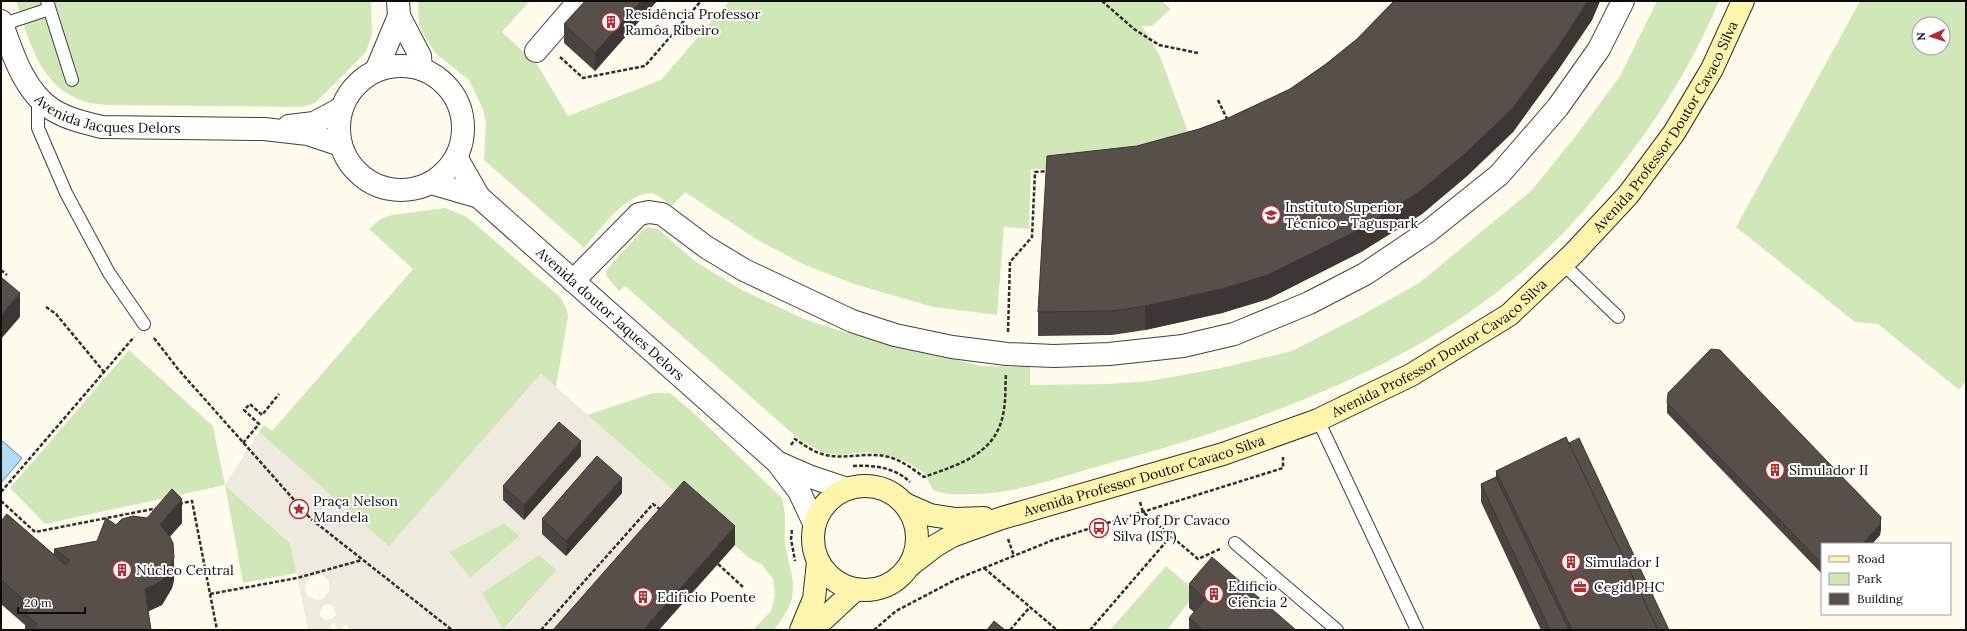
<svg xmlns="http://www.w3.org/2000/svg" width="1967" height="631" font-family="Lora,serif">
  <rect width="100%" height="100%" fill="#fffcee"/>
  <g fill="#d0e8b8" fill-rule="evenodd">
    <path d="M16 1H371L372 34 366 52 315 103 302 107 107 105C100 104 90 104 83 101 39 86 29 40 16 1Z"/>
    <path d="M418 1H530L502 32 537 64 568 116 661 80 729 1H1162L1171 9 1152 26H1142L1160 56 1194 148 1048 169H1031L1029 229 1004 227 997 315 933 307 857 285 805 265 756 239 685 192 672 206C667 203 660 196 654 194 628 189 599 231 584 248L484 160 486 124 483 109 469 80 435 53 424 35 419 25Z"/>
    <path d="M1657 1H1719C1693 63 1657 121 1615 173 1594 198 1574 224 1550 246 1431 363 1267 420 1110 463 1066 475 1023 492 977 494 960 494 949 496 933 490L924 473 909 463 892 456 866 452 840 455 824 453 801 441 625 286 619 291 607 277 606 272 610 266 641 232 648 227 658 229 696 262 742 290 804 319 844 332 981 366 1030 367V385L1107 384 1149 381 1221 368 1292 351 1358 317 1419 283 1532 190 1578 133 1620 76Z"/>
    <path d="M1860 1H1966V381L1959 390 1878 324 1855 322 1736 227ZM1919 24H1943V48H1919Z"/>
    <path d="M445 208 467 217 561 298 567 310 568 317 556 387 541 374 389 547 259 432 264 425 272 431 413 269 369 229 380 219 392 215Z"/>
    <path d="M129 350 213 426 225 485 290 543 297 573 243 583 225 485 45 524 10 488Z"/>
    <path d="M653 393H670L695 414 782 498C787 518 784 525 785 544 786 550 788 556 789 562 797 595 794 603 774 630H753L771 611 775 595 773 579 762 565 748 557 587 415Z"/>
    <path d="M504 523 520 536 470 578 449 552Z"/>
    <path d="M539 555 557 570 503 630 481 593Z"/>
    <path d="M1166 566 1197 592 1167 630H1110Z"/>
  </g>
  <path fill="#eeeadd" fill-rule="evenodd" d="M541 374 684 499 569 630H504L557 570 539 555 482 593 503 630H349L348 626 345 625 342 627 343 630H336L337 627 334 623 330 626 332 630H308L290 543 225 485 259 432 389 546ZM504 523 520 536 470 578 449 552ZM321 575 325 577 329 582V592L322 599 317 600 308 596 305 590V585L311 577ZM328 604 334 607 336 615 333 618 325 620 320 616V611L324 605Z"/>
  <path fill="#b4dbf4" stroke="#3d8fca" d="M1 440 22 458 1 483Z"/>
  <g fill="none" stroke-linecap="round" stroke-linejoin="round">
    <g stroke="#404040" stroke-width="14">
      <g id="service">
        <path d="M47 1 72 80"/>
        <path d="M1 25 49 9"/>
        <path d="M38 97V128L66 193 109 273 144 324"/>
        <path d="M1563 264 1618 317"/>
        <path d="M1318 420 1417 630"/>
        <path d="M1235 543 1337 630"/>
      </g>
    </g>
    <g stroke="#404040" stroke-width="24">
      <g id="minor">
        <path d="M398 1 399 16 420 56 421 69"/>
        <path id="s1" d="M1 21C12 52 24 92 53 110 68 119 85 123 102 127L264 129 308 134 341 145"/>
        <path d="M536 51 579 1"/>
        <circle cx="401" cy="128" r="62"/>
        <path d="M376 71 399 16"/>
        <path d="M289 126 314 123 342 108"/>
        <path id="s2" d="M456 157 479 197 777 462 799 491 814 523"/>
        <path d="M431 183 479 197"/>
        <path d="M573 281 639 214 649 212 662 214 706 247 744 270 852 321 895 335 952 347 1007 354 1054 356 1109 354 1183 346 1234 334 1309 303 1365 274 1429 231 1499 175 1558 107 1599 49 1623 1"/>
        <path d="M779 463 811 477 847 489"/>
      </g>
    </g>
    <g stroke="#2f2f2f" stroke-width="24">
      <g id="secondary">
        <circle cx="865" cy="538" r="52"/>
        <path d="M905 504 930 515 956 519 984 518"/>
        <path id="s3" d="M909 566 935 546 952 536 1002 518 1223 454 1318 420 1411 375 1509 315 1574 253 1628 195 1674 133 1712 69 1743 1"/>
        <path d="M801 630 814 599 818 562"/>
        <path d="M812 630 855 590"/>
      </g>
    </g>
    <g stroke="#2f2f2f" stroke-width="2.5" stroke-dasharray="4 2" stroke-linecap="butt">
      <path d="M1102 1 1134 29 1159 45 1198 53"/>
      <path d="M560 57 583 78 645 66 701 1"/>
      <path d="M1218 100 1228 121"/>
      <path d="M1 270 7 275"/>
      <path d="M46 307 56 314 104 372"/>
      <path d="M1008 332 1010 262 1032 237 1035 172 1050 171"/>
      <path d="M154 338 178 369 311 519 452 630"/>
      <path d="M243 443 259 424 244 410 250 404 262 415 279 394"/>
      <path d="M791 445 795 439C804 445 812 451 822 454 844 461 869 450 892 458 904 462 914 470 924 477 960 464 998 454 1004 409 1006 398 1005 386 1006 375"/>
      <path d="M853 466C874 465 894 467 910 482"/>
      <path d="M1 492 134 337"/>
      <path d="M1 501 35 532 158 508"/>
      <path d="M1140 502 1143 512 1171 536"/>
      <path d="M179 504 192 501 217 630"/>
      <path d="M792 530 791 539 795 561"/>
      <path d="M1008 539 1014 556"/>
      <path d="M718 564 743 587"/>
      <path d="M984 568 1057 630"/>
      <path d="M210 594 297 578 362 560"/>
      <path d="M541 630 653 504 661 510"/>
      <path d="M874 630 896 611 957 579 1053 540 1283 468V457"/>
      <path d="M1010 630 1030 607"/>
      <path d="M1090 630 1171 536 1198 559 1220 549"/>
    </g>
    <use href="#service" stroke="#fff" stroke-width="12"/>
    <use href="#minor" stroke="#fff" stroke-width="22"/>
    <use href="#secondary" stroke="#fdf5ab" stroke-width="22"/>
  </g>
  <g fill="#4a4440">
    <path d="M657 1 595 71 564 43V24Z"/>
    <path d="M1394 1H1600L1592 20 1558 70 1513 132 1467 176 1422 214 1361 252 1268 299 1222 313 1145 330 1112 335 1038 336V312L1137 146 1199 129 1226 119 1290 89 1326 64 1357 39Z"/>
    <path d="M1667 403 1881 528 1880 535 1872 544H1822V574L1667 413Z"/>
    <path d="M581 456 524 520 503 500V486Z"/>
    <path d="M1496 471 1669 630H1541L1481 502V484L1496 477Z"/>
    <path d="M622 493 566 556 542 534V519Z"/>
    <path d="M1 521 54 554V549L97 541 116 525 182 523 170 536 174 580 172 588 162 605 148 611 151 630H25V625L1 604Z"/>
    <path d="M1189 584 1296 630H1189V618L1194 612 1189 608Z"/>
  </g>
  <g fill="#3c3734">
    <path d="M641 1H657L595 71V53Z"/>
    <path d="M1588 1H1600L1592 20 1558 70 1513 132 1467 176 1422 214 1361 252 1268 299 1222 313 1145 330V306Z"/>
    <path d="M20 293V317L1 339V315Z"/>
    <path d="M581 441V456L524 520V505Z"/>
    <path d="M622 478V493L566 556V541Z"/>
    <path d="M182 499V523L160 548V524Z"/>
    <path d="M1881 517V528L1880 535 1872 544H1862Z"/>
    <path d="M735 526V545L659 630H643Z"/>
    <path d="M174 557V580L172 588 162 605 145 613V589Z"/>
  </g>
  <g fill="#564f4a" stroke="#3c3734">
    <path d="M585 1H641L595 53 564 24Z"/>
    <path d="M1394 1H1588L1558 47 1513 108 1467 152 1422 190 1361 229 1268 275 1222 289 1145 306 1112 311 1038 312 1047 156 1137 146 1199 129 1226 119 1290 89 1326 64 1357 39Z"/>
    <path d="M1 277 20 293 1 315Z"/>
    <path d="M1711 349 1720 350 1881 517 1880 525 1862 544H1822V564L1667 403 1668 393Z"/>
    <path d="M559 422 581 441 524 505 503 486Z"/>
    <path d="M1566 437 1658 630H1572L1496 471Z"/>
    <path d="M1579 438 1669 630H1658L1569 443Z"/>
    <path d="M597 456 622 478 566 541 542 519Z"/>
    <path d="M1496 477 1569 630H1550L1481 484Z"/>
    <path d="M684 481 735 526 643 630H553Z"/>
    <path d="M172 489 182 499 160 524 170 537 173 543 174 557 172 565 162 581 145 589 151 630H32L37 624 25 613 31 606 1 580V566L2 565 1 563V521L7 514 66 565 70 560 54 549 97 541 106 518 116 525 122 519 133 516 147 518Z"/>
    <path d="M1212 557 1296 630H1203L1189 618 1205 599 1189 584Z"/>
    <path d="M994 621 1005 630H987Z"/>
  </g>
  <defs>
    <g id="building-ring" transform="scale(1)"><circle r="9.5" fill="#fff" stroke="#ba292d" stroke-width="1.5"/><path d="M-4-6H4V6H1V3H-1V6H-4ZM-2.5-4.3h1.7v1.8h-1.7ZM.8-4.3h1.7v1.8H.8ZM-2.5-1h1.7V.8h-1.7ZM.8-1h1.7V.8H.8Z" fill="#ba292d"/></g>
    <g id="university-ring" transform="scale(1)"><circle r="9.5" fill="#fff" stroke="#ba292d" stroke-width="1.5"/><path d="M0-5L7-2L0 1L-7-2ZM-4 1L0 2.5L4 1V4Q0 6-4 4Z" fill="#ba292d"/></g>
    <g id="sight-ring" transform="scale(1)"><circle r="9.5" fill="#fff" stroke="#ba292d" stroke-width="1.5"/><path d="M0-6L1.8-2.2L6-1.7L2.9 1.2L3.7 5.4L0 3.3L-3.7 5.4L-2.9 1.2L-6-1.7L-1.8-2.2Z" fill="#ba292d"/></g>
    <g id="bus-ring" transform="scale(1)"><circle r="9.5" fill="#fff" stroke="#ba292d" stroke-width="1.5"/><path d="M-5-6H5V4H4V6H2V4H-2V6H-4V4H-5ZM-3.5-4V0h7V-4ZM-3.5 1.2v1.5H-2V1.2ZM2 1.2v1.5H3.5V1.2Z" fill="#ba292d"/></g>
    <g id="office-ring" transform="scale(1)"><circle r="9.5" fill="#fff" stroke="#ba292d" stroke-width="1.5"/><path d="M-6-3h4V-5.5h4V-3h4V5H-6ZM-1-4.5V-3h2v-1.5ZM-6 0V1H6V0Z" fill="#ba292d"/></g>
  </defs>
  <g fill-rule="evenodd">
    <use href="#building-ring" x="611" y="22"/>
    <use href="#university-ring" x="1271" y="215"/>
    <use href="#building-ring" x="1775" y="470"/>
    <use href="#sight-ring" x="299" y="509"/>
    <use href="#bus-ring" x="1099" y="528"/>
    <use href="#building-ring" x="1571" y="562"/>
    <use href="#building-ring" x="122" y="570"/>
    <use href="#office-ring" x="1580" y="587"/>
    <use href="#building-ring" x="1214" y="594"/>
    <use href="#building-ring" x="643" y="597"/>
  </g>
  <g text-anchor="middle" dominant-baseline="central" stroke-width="4" stroke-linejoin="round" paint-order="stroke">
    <g font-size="14" fill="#0d0d0d" stroke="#fff" text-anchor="start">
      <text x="625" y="14">Residência Professor<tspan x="625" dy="16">Ramôa Ribeiro</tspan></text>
      <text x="1285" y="207">Instituto Superior<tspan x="1285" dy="16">Técnico - Taguspark</tspan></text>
      <text x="1789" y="470">Simulador II</text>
      <text x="313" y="501">Praça Nelson<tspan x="313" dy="16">Mandela</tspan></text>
      <text x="1113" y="520">Av Prof Dr Cavaco<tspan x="1113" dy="16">Silva (IST)</tspan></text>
      <text x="1585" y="562">Simulador I</text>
      <text x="136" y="570">Núcleo Central</text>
      <text x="1228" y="586">Edificio<tspan x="1228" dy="16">Ciência 2</tspan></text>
      <text x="1594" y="587">Cegid PHC</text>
      <text x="657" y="597">Edifício Poente</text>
    </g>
    <g font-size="14" fill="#0d0d0d" stroke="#fff">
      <text stroke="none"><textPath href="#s1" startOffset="160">Avenida Jacques Delors</textPath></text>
      <text stroke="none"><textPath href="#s3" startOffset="902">Avenida Professor Doutor Cavaco Silva</textPath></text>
      <text stroke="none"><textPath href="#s2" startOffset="222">Avenida doutor Jaques Delors</textPath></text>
      <text stroke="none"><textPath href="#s3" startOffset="578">Avenida Professor Doutor Cavaco Silva</textPath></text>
      <text stroke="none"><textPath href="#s3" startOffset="254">Avenida Professor Doutor Cavaco Silva</textPath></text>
    </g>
  </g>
  <rect width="1967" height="631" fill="none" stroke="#0d0d0d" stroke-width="4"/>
  <rect x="1821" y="543" width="130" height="72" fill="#ffffff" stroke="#9e9e9e"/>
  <rect x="1829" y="556" width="20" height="6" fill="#fdf5ab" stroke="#9e9e9e"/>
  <text x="1857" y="563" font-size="12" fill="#0d0d0d">Road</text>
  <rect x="1829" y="573" width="20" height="12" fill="#d0e8b8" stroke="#9e9e9e"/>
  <text x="1857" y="583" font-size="12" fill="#0d0d0d">Park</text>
  <rect x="1829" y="593" width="20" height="12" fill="#564f4a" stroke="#9e9e9e"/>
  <text x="1857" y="603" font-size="12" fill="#0d0d0d">Building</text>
  <g transform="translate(1931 36) rotate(267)"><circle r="19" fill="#ffffff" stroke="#9e9e9e"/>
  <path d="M0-3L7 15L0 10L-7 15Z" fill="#ba292d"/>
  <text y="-6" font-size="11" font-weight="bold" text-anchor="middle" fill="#0d0d0d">N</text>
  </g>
  <path d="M18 607v6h67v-6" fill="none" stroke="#0d0d0d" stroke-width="2"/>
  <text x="24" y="607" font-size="12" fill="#0d0d0d" stroke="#ffffff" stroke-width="3" paint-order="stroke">20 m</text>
</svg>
